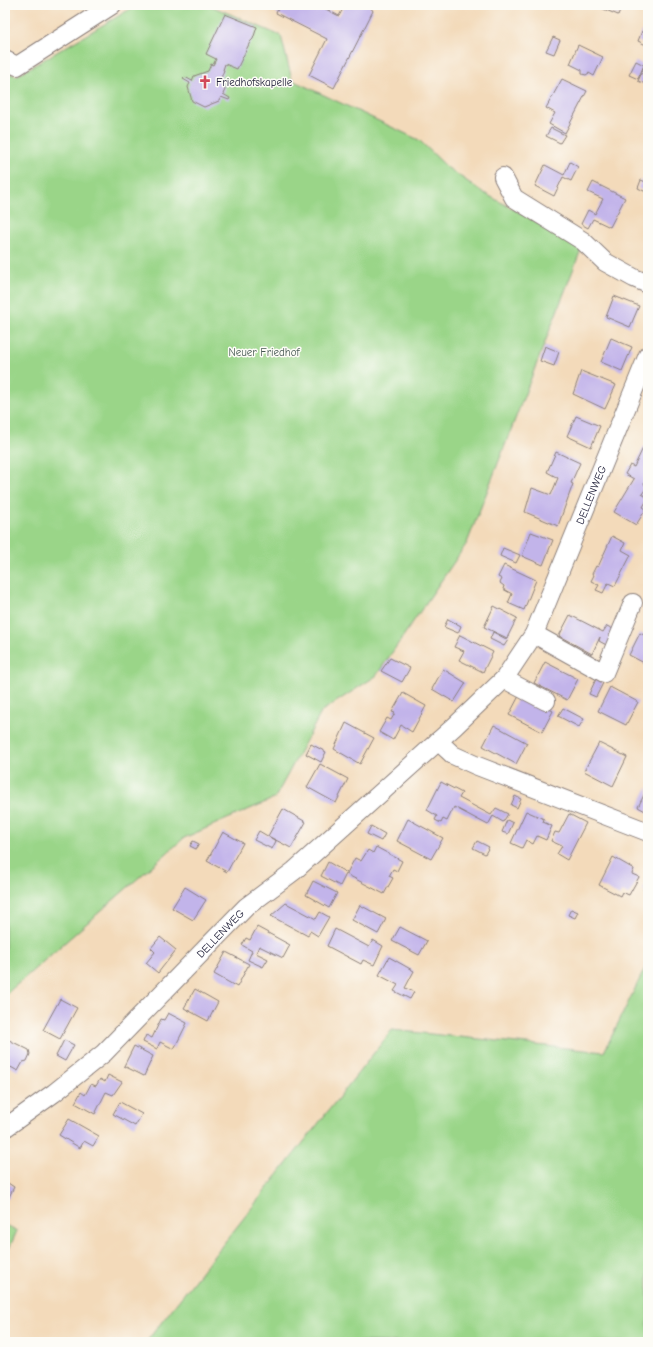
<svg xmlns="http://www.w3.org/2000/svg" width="653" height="1347" font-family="'Comic Neue',sans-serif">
  <rect width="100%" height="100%" fill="#fdfcf7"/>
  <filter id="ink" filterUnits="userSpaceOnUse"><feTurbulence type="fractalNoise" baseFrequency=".025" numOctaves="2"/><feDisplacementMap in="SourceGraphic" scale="8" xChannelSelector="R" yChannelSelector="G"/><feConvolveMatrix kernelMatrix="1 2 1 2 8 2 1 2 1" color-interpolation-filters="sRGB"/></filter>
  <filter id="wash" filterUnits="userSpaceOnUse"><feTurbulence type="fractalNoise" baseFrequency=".012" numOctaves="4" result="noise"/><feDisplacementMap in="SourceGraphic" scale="16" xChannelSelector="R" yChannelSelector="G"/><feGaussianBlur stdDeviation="0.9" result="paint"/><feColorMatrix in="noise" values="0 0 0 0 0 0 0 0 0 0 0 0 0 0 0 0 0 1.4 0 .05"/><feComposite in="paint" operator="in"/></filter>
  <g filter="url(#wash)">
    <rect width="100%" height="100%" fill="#f3daba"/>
    <g fill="#9ad588" stroke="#5e7c62">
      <path d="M137 5H209L281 36 292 80 419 140 448 168 484 193 582 247 467 543 376 676 322 711 275 798 184 838 5 995V71L16 76Z"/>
      <path d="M648 962V1342H146L392 1030 604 1052Z"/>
      <path d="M5 1226 17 1231 5 1257Z"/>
    </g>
    <g id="blocks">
      <g fill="#c2b4ea">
        <path d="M280 5H318L339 16 345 5H369L373 11 334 88 309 75 327 39 276 13Z"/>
        <path d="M594 5H622L618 15Z"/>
        <path d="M225 14 257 27 253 39 250 42 237 69 225 64 223 70H224L221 78 225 90 223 94 230 98 229 100 221 97 219 101 204 107 192 101 188 87 190 83 183 79 185 77 192 81 194 76 208 71 211 64 213 65 216 59 206 54Z"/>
        <path d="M642 31 648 33V46L638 41Z"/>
        <path d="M553 37 560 40 554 54 546 51Z"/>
        <path d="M578 45 603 57 594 76 589 73 586 75 582 74V70L570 64Z"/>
        <path d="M636 61 644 65 638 79 629 75Z"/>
        <path d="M645 65 648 66V85L638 81Z"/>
        <path d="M562 79 587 91 565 133 549 124 555 113 546 108Z"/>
        <path d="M551 128 565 135 560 143 546 136Z"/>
        <path d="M570 162 578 167 571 181 563 177 554 196 535 186 545 165 564 175Z"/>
        <path d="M641 180 648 183V193L638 188Z"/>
        <path d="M593 182 625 198 610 227 593 219 588 228 581 224 588 210 595 214 603 199 588 192Z"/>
        <path d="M614 296 639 306 630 327 606 317Z"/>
        <path d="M611 338 632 347 622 371 601 362Z"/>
        <path d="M545 346 559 352 554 366 540 361Z"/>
        <path d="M581 371 616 385 605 409 573 394Z"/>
        <path d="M576 416 600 426 591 447 567 436Z"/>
        <path d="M644 446 648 448V476L644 484 647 487 642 494 648 498 643 507 646 509 636 525 614 512 634 479 625 474 630 465 634 467Z"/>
        <path d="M556 452 580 463 571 483 573 484 558 526 525 512 532 488 551 495 558 478 547 472Z"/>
        <path d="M531 532 553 540 543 565 522 556Z"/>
        <path d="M612 536 625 543 622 550 631 555 615 586 608 583 603 593 596 590 599 585 591 581 594 575 592 574 596 566 598 567Z"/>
        <path d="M503 548 520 555 516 563 500 556Z"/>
        <path d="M504 565 536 580 524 610 508 603 512 594 503 589 504 586 500 583 502 579 498 577Z"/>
        <path d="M494 606 517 618 507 638 484 627Z"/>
        <path d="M570 615 603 632 607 626 617 631 610 647 599 641 600 637 592 654 559 636Z"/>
        <path d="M448 619 461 626 458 633 444 627Z"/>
        <path d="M493 632 508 640 504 646 490 639Z"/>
        <path d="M640 633 648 637V665L629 655Z"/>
        <path d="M460 635 493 652 483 672 459 660 464 651 454 647Z"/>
        <path d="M390 658 410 668 402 682 381 671Z"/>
        <path d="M545 662 578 679 567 700 534 683Z"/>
        <path d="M443 669 466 683 454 702 432 689Z"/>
        <path d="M596 679 603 683 596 697 589 694Z"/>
        <path d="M610 687 638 702 626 725 598 711Z"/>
        <path d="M403 693 426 706 412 732 401 725 393 740 379 732 387 718 391 720 395 713 392 712Z"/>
        <path d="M520 694 553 711 542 732 509 715Z"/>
        <path d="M563 708 584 719 579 727 558 716Z"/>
        <path d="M346 723 374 738 360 764 334 749Z"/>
        <path d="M494 725 527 743 516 764 483 746Z"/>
        <path d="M599 743 627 757 613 786 584 771Z"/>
        <path d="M311 744 326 752 321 762 306 754Z"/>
        <path d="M320 764 348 779 336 803 307 787Z"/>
        <path d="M441 782 462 793 459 798 491 815 496 808 508 814 503 822 493 816 488 825 454 807 447 821 443 819 441 823 435 820 437 816 427 810Z"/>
        <path d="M648 787V810L647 812 638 807Z"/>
        <path d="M515 796 521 799 517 808 511 805Z"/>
        <path d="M283 809 306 822 291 848 268 836Z"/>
        <path d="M526 811 544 819 543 822 552 826 546 840 537 836 533 844 526 840 522 848 511 843Z"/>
        <path d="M569 814 586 823 567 860 557 854 562 846 551 841 555 832 559 833Z"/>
        <path d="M408 819 443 838 431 859 397 841Z"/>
        <path d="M507 820 513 823 508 834 502 832Z"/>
        <path d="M371 826 385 834 381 841 367 834Z"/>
        <path d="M259 831 276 841 272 849 254 840Z"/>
        <path d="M223 832 243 843 227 872 207 861Z"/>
        <path d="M193 841 199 844 196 849 190 846Z"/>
        <path d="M477 841 489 847 485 854 473 848Z"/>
        <path d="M376 847 402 861 397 871 393 869 389 876 393 878 384 894 346 874 340 886 321 876 328 862 347 873 355 858 361 861 368 850 373 853Z"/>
        <path d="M613 857 634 869 632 874 639 877 629 895 622 892 620 896 599 885Z"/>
        <path d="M648 880V892L643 890Z"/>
        <path d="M313 881 337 893 329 908 306 895Z"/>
        <path d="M185 887 206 900 193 920 172 908Z"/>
        <path d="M286 903 316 919 320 912 329 917 318 936 310 931 308 936 271 916Z"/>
        <path d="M360 905 386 919 378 934 352 920Z"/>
        <path d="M571 909 578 912 575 918 568 915Z"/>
        <path d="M257 927 290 945 283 958 259 946 256 953 268 959 263 967 248 960 252 951 242 945 246 938 250 940Z"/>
        <path d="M400 927 427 941 419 955 392 941Z"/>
        <path d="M335 929 369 947 373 940 383 946 374 965 363 960 361 964 327 946Z"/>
        <path d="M160 937 176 950 158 973 146 963 155 952 151 948Z"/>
        <path d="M226 952 249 964 237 987 214 974Z"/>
        <path d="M389 957 414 971 405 988 414 992 410 999 394 991 398 985 379 975Z"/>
        <path d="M195 989 218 1002 208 1021 184 1008Z"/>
        <path d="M60 999 77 1008 60 1039 43 1030Z"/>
        <path d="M168 1013 187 1023 174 1049 160 1042 157 1049 143 1042 146 1035 152 1038 161 1019 164 1020Z"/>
        <path d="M5 1038 29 1050 30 1054 27 1061 23 1062 18 1071 5 1064Z"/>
        <path d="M64 1040 74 1045 65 1061 56 1056Z"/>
        <path d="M134 1046 153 1056 144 1076 124 1066Z"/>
        <path d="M108 1075 122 1082 113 1095 106 1092 95 1114 75 1103 81 1092 85 1095 91 1084 96 1086 100 1079 105 1082Z"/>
        <path d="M120 1102 142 1114 135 1126 113 1114Z"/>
        <path d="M69 1119 99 1136 93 1146 84 1141 80 1148 59 1135Z"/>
        <path d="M5 1181 14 1187 8 1199 5 1197Z"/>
      </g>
    </g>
  </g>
  <g filter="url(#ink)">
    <use href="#blocks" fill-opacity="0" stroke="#8a7e7a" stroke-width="1"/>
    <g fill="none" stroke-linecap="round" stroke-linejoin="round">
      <g stroke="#8a7e7a" stroke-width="20">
        <g id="street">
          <path d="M5 60 17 66 112 5"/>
          <path d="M503 177 514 198 583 241 605 262 634 278 648 284"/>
          <path d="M534 634 604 673 633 603"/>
          <path d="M504 679 546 701"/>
          <path d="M438 741 453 755 475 765 648 832"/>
          <path id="s1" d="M5 1128 54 1093 104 1053 246 907 294 871 455 726 504 679 534 634 648 355"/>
        </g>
      </g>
      <use href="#street" stroke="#fff" stroke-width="18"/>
    </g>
  </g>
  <defs>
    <g id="church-bare" transform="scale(1.08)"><path d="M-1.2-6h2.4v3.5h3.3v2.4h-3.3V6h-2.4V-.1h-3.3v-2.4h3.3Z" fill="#d1495b" stroke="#fdfcf7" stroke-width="2.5" paint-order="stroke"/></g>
  </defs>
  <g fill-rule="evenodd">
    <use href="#church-bare" x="205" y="82"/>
  </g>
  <g text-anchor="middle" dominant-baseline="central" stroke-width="3" stroke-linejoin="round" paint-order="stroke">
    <g font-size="11" fill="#22223b" stroke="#fdfcf7" text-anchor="start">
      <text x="216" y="82">Friedhofskapelle</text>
    </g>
    <g font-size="11" fill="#465852" stroke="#fdfcf7">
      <text x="264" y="352">Neuer Friedhof</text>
    </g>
    <g font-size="11" fill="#22223b" stroke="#fdfcf7">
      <text stroke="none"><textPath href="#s1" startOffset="877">DELLENWEG</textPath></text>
      <text stroke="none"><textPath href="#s1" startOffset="291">DELLENWEG</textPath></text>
    </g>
  </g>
  <rect width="653" height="1347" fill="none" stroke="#fdfcf7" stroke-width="20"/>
</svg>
